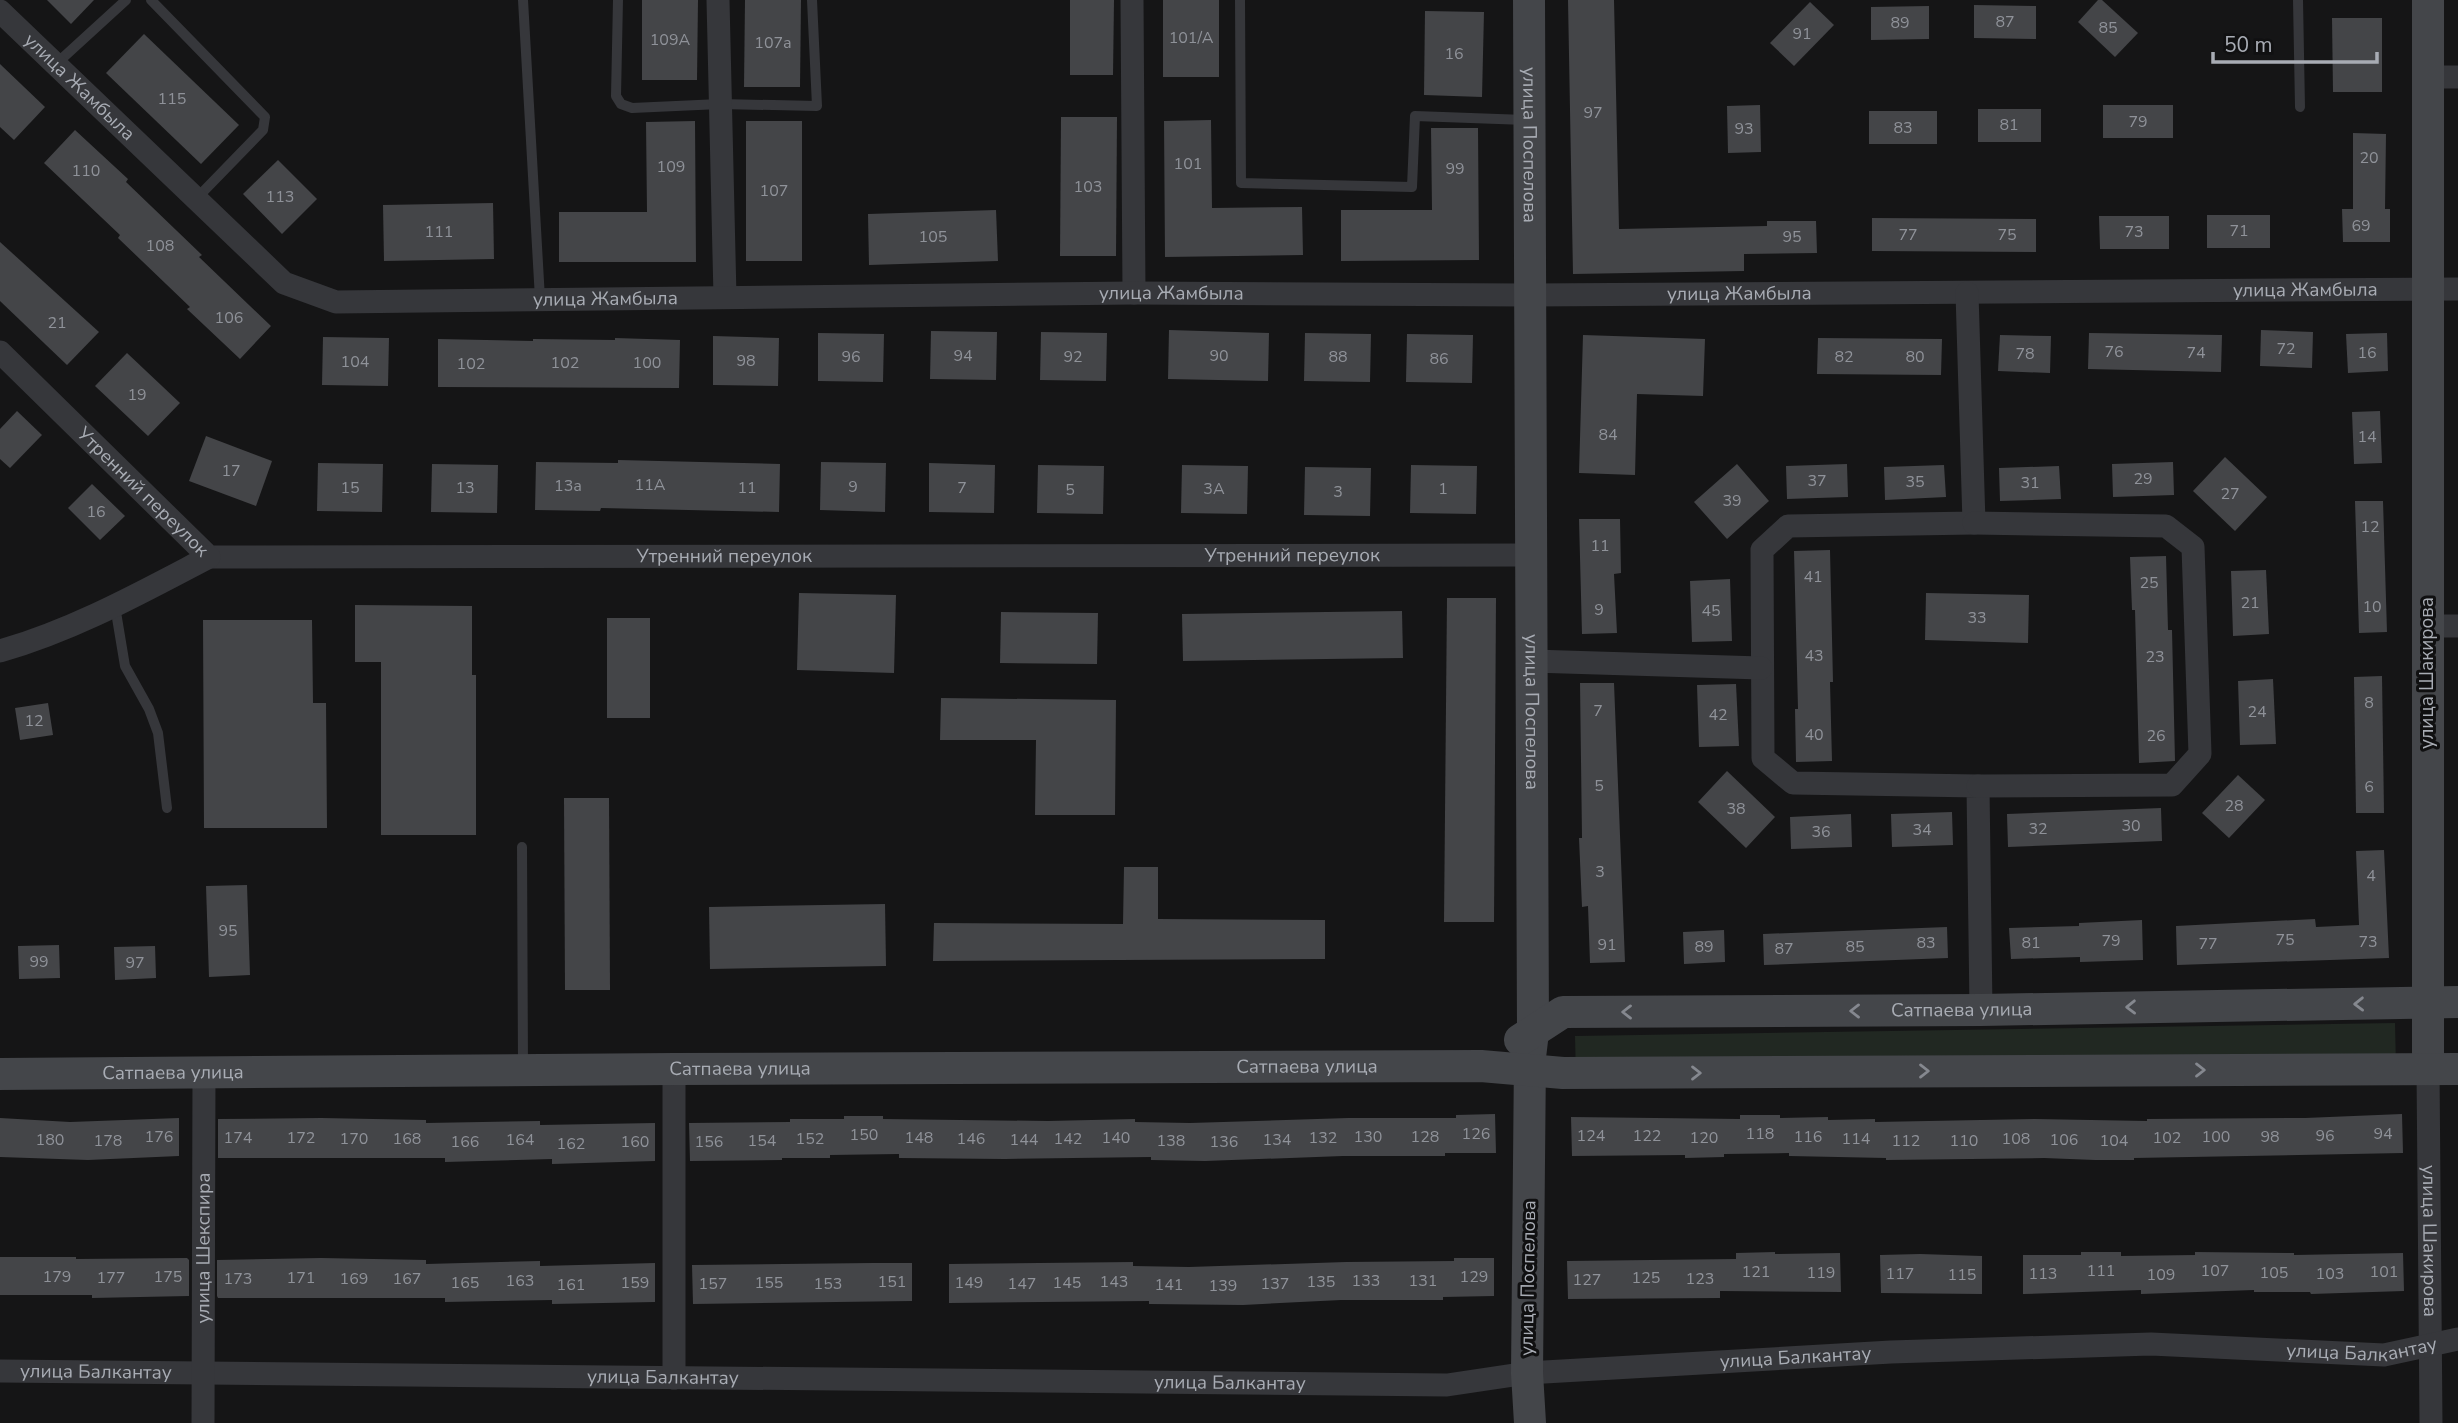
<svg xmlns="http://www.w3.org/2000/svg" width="2458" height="1423" font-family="'Nunito Sans',sans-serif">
  <rect width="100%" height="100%" fill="#151516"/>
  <path fill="#212822" d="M2395 1023 2396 1066 1576 1079 1575 1036Z"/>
  <g fill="#444548">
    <path d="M47 0H94L71 24Z"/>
    <path d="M642 0H698L697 80H642Z"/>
    <path d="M745 0H801L800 87H744Z"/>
    <path d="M1070 0H1114L1113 75H1070Z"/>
    <rect x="1163" y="0" width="56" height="77"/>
    <path d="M1568 0H1614L1619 229 1767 226V221H1816L1817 253 1744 254V271L1573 274Z"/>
    <path d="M2098 0H2102L2138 33 2115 57 2078 22Z"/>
    <path d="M1810 2 1834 25 1794 66 1770 43Z"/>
    <path d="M1974 5 2036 6V39L1974 38Z"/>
    <path d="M1929 6V39L1871 40V7Z"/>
    <path d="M1425 11 1484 12 1482 97 1424 95Z"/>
    <path d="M2332 18H2382V92H2333Z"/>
    <path d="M144 34 239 125 201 164 106 73Z"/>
    <path d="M0 64 45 107 14 140 0 127Z"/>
    <path d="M1760 105 1761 152 1728 153 1727 106Z"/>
    <rect x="2103" y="105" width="70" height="33"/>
    <rect x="1978" y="109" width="63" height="33"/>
    <rect x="1869" y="111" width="68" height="33"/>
    <path d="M1061 117H1117L1116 256H1060Z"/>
    <path d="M1211 120 1212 208 1302 207 1303 255 1165 257 1164 121Z"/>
    <path d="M695 121 696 262H559V212H647L646 122Z"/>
    <rect x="746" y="121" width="56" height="140"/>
    <path d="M1431 128H1478L1479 260 1341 261V210H1432Z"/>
    <path d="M75 130 128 179 126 182 202 255 199 257 271 326 240 359 187 309 190 307 118 238 120 235 44 163Z"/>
    <path d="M2353 133 2386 134 2385 209H2390V242H2343L2342 209H2353Z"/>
    <path d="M278 160 317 199 282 234 243 194Z"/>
    <path d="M493 203 494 259 384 261 383 205Z"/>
    <path d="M996 210 998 261 869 265 868 214Z"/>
    <rect x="2207" y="215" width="63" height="33"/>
    <path d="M2099 216H2169V249H2100Z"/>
    <path d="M1872 218 2036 219V252L1872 251Z"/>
    <path d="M0 242 99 332 67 365 0 301Z"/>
    <path d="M1169 330 1269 333 1268 381 1168 379Z"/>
    <path d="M2261 330 2313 332 2312 368 2260 366Z"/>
    <path d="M931 331 997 332 996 380 930 379Z"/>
    <path d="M1041 332 1107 333 1106 381 1040 380Z"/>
    <path d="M818 333 884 334 883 382 818 381Z"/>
    <path d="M1305 333 1371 334 1370 382 1304 381Z"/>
    <path d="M2089 333 2222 335 2221 372 2088 369Z"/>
    <path d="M2387 333 2388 371 2348 373 2346 334Z"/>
    <path d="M1407 334 1473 335 1472 383 1406 382Z"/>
    <path d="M1583 335 1705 339 1703 396 1637 394 1635 475 1579 473Z"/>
    <path d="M2000 335 2051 336 2050 373 1998 371Z"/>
    <path d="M713 336 779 338 778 386 713 385Z"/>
    <path d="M323 337 389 338 388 386 322 385Z"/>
    <path d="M615 338 680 340 679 388 438 387V339L533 341V339L615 340Z"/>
    <path d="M1818 338 1942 339 1941 375 1817 374Z"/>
    <path d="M127 353 180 403 148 436 95 386Z"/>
    <path d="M17 411 42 435 10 468 0 459V429Z"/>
    <path d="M2380 411 2382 463 2354 464 2352 412Z"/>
    <path d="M206 436 272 461 256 506 189 481Z"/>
    <path d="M2225 457 2267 497 2235 531 2193 491Z"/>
    <path d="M618 460 780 464 779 512 601 508 600 511 535 510 536 462 618 463Z"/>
    <path d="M821 462 886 463 885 512 820 510Z"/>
    <path d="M2173 462 2174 495 2113 497 2112 464Z"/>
    <path d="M318 463 383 464 382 512 317 511Z"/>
    <path d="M929 463 995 465 994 513 929 512Z"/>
    <path d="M432 464 498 465 497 513 431 512Z"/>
    <path d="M1737 464 1769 501 1727 539 1694 502Z"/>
    <path d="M1847 464 1848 497 1787 499 1786 466Z"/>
    <path d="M1038 465 1104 466 1103 514 1037 513Z"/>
    <path d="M1182 465 1248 466 1247 514 1181 513Z"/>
    <path d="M1411 465 1477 466 1476 514 1410 513Z"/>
    <path d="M1944 465 1946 497 1885 500 1884 467Z"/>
    <path d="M2059 466 2061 499 2000 501 1999 468Z"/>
    <path d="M1305 467 1371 468 1370 516 1304 515Z"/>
    <path d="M92 484 125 516 100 540 68 508Z"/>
    <path d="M2355 501H2383L2387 632 2359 633Z"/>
    <path d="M1579 519H1620L1621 573 1614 574 1617 633 1582 634Z"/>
    <path d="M1830 550 1833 682H1830L1832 761 1796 762 1795 709H1798L1794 551Z"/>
    <path d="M2166 556 2168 630H2172L2175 761 2139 763 2135 610H2132L2130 557Z"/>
    <path d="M2266 570 2269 634 2233 636 2231 571Z"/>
    <path d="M1730 579 1732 641 1692 642 1690 581Z"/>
    <path d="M799 593 896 595 894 673 797 670Z"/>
    <path d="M1926 593 2029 595 2028 643 1925 640Z"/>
    <path d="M1447 598H1496L1494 922H1444Z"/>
    <path d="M355 605 472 606V675H476V835H381V662H355Z"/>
    <path d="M1402 611 1403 658 1183 661 1182 614Z"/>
    <path d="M1001 612 1098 613 1097 664 1000 663Z"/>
    <rect x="607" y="618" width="43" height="100"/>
    <path d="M203 620H312L313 703H326L327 828H204Z"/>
    <path d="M2382 676 2384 813H2356L2354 677Z"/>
    <path d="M2273 679 2276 744 2240 745 2238 681Z"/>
    <path d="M1580 683H1614L1625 962 1590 963 1588 906 1582 907 1579 838H1582Z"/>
    <path d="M1736 684 1739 746 1699 747 1697 685Z"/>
    <path d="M941 698 1116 700 1115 815H1035L1036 740H940Z"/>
    <path d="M48 703 53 735 20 740 15 708Z"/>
    <path d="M1727 771 1775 817 1746 848 1698 802Z"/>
    <path d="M2238 775 2265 800 2229 838 2202 813Z"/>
    <path d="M564 798H609L610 990H565Z"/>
    <path d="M2161 808 2162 841 2008 847 2007 814Z"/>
    <path d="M1952 812 1953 845 1892 847 1891 814Z"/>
    <path d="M1851 814 1852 847 1791 849 1790 817Z"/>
    <path d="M2384 850 2389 958 2177 965 2176 926 2315 919 2316 927 2359 925 2356 851Z"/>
    <path d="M1124 867H1158V919L1325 920V959L933 961 934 923 1123 924Z"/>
    <path d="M247 885 250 975 209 977 206 886Z"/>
    <path d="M885 904 886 966 710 969 709 907Z"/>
    <path d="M2142 920 2143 960 2080 962V957L2011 959 2009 928 2079 926V923Z"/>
    <path d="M1947 927 1948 958 1764 965 1763 934Z"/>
    <path d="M1724 930 1725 962 1684 964 1683 932Z"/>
    <path d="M59 945 60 978 19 979 18 946Z"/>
    <path d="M155 946 156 978 115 980 114 947Z"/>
    <path d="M1495 1114 1496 1153H1445V1156H1343L1205 1161 1151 1160V1157L1005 1159 899 1158V1154L830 1155V1158H782V1160L690 1161 689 1123 790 1122V1119H844V1116H883V1119L1048 1121 1135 1119V1122L1190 1123 1348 1118H1456V1115Z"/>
    <path d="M2402 1114 2403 1153 2134 1158V1160H2095L2044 1158 1886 1160V1158L1789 1156V1153L1724 1154V1157L1685 1158V1155L1572 1156 1571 1117 1740 1119V1115H1780V1118L1828 1117V1120L1875 1119V1122L2035 1119 2147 1121V1119L2305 1118Z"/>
    <path d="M0 1118 70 1122 179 1118V1156L88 1160 0 1157Z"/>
    <path d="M321 1118 426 1120V1123L540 1121V1125L655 1123V1161L552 1164V1159L445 1162V1158H218V1119Z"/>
    <path d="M1775 1252V1254L1840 1253 1841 1292 1720 1291V1298L1568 1299 1567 1261 1736 1259V1253Z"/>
    <path d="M2081 1252H2121V1256L2195 1255V1252L2294 1253V1255L2403 1253 2404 1291 2311 1294 2310 1292H2254V1290L2141 1294V1290L2023 1294V1255H2081Z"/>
    <path d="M1920 1254 1982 1256V1294L1881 1293 1880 1255Z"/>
    <path d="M0 1257H76V1259L187 1258 189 1260V1296L92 1298V1295H0Z"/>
    <path d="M321 1258 426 1260V1264L540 1261V1266L655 1263V1302L552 1304V1300L445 1302V1298H218L217 1296V1260Z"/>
    <path d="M1454 1258H1494V1296L1443 1297V1300H1341L1243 1305 1149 1304V1301L949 1303V1264L1133 1262V1266L1189 1267 1346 1262 1454 1261Z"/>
    <path d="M872 1263H912V1301L693 1304 692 1265Z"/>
  </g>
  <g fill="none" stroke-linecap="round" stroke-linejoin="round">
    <g stroke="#36373b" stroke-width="10">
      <path d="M151 0 265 117 263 130 196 199"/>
      <path d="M523 0 540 299"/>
      <path d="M618 0 616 96 621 104 632 108 720 104 817 106 812 0"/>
      <path d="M1240 0 1241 183 1412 187 1415 116 1526 120"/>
      <path d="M2298 0 2300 107"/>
      <path d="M56 64 126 0"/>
      <path d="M115 606 125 666 149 709 158 733 167 808"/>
      <path d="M522 847 523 1067"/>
    </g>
    <g stroke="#36373b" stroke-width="23">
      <path d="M718 0 725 297"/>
      <path d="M1132 0 1134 293"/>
      <path id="s1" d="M0 11 284 283 336 302 1134 293 1529 295 2458 289"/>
      <path d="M2428 77H2458"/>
      <path d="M1967 293 1974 523 1788 526 1762 550 1763 758 1793 783 1978 786 1981 1010"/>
      <path id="s2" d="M0 352 209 557 1532 555"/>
      <path d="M1974 523 2166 526 2193 547 2200 754 2172 785 1978 786"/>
      <path d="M2427 626H2458"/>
      <path d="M0 651C74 630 142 592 209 557"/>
      <path d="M1532 661 1761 668"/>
      <path id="s3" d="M2428 1069 2431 1423"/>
      <path id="s4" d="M0 1371 1447 1385 1527 1373 1891 1352 2151 1344 2384 1355 2458 1339"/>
      <path d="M674 1378V1069"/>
      <path id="s5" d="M203 1423 204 1073"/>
    </g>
    <g stroke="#44464a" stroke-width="32">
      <path id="s6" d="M1529 0 1533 1032 1530 1057 1527 1373 1530 1423"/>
      <path id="s7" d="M1520 1040 1563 1012 1981 1010 2458 1002"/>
      <path d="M2428 1069V0"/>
      <path id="s8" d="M0 1074 674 1069 1481 1066 1563 1073 2458 1069"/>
    </g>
  </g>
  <defs><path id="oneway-chevron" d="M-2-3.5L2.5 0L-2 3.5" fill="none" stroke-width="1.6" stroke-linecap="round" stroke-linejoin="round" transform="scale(1.75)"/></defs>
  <g stroke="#85888f">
    <use href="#oneway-chevron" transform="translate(2359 1004) rotate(179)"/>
    <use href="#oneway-chevron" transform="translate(2131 1007) rotate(179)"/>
    <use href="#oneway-chevron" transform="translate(1855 1011) rotate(180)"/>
    <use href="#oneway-chevron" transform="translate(1627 1012) rotate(180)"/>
    <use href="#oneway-chevron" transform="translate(2200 1070)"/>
    <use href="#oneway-chevron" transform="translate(1924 1071)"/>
    <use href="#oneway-chevron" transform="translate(1696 1073)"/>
  </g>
  <g text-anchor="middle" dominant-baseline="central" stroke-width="6" stroke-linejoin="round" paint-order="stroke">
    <g font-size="16" fill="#8f9299">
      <text x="2005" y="22">87</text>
      <text x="1900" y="23">89</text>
      <text x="2108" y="28">85</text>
      <text x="1802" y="34">91</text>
      <text x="1191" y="38">101/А</text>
      <text x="670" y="40">109А</text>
      <text x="773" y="43">107а</text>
      <text x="1454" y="54">16</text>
      <text x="172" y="99">115</text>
      <text x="1593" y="113">97</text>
      <text x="2138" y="122">79</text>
      <text x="2009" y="125">81</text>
      <text x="1903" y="128">83</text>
      <text x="1744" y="129">93</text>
      <text x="2369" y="158">20</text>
      <text x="1188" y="164">101</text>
      <text x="671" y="167">109</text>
      <text x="1455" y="169">99</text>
      <text x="86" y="171">110</text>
      <text x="1088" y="187">103</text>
      <text x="774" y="191">107</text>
      <text x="280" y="197">113</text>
      <text x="2361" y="226">69</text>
      <text x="2239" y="231">71</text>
      <text x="439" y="232">111</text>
      <text x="2134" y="232">73</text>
      <text x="1908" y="235">77</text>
      <text x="2007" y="235">75</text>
      <text x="933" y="237">105</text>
      <text x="1792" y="237">95</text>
      <text x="160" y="246">108</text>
      <text x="229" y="318">106</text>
      <text x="57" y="323">21</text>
      <text x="2286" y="349">72</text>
      <text x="2114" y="352">76</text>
      <text x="2196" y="353">74</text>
      <text x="2367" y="353">16</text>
      <text x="2025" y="354">78</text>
      <text x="963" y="356">94</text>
      <text x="1219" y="356">90</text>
      <text x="851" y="357">96</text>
      <text x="1073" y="357">92</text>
      <text x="1338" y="357">88</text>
      <text x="1844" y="357">82</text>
      <text x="1915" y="357">80</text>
      <text x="1439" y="359">86</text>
      <text x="746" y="361">98</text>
      <text x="355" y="362">104</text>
      <text x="565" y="363">102</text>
      <text x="647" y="363">100</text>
      <text x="471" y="364">102</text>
      <text x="137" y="395">19</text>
      <text x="1608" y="435">84</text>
      <text x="2367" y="437">14</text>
      <text x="231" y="471">17</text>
      <text x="2143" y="479">29</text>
      <text x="1817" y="481">37</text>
      <text x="1915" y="482">35</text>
      <text x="2030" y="483">31</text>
      <text x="650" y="485">11А</text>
      <text x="568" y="486">13а</text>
      <text x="853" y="487">9</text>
      <text x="350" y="488">15</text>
      <text x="465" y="488">13</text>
      <text x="747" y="488">11</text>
      <text x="962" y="488">7</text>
      <text x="1214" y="489">3А</text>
      <text x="1443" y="489">1</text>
      <text x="1070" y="490">5</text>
      <text x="1338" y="492">3</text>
      <text x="2230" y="494">27</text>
      <text x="1732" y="501">39</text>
      <text x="96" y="512">16</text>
      <text x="2370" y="527">12</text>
      <text x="1600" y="546">11</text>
      <text x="1813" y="577">41</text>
      <text x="2149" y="583">25</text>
      <text x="2250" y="603">21</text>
      <text x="2372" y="607">10</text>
      <text x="1599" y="610">9</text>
      <text x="1711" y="611">45</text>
      <text x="1977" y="618">33</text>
      <text x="1814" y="656">43</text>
      <text x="2155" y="657">23</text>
      <text x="2369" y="703">8</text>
      <text x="1598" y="711">7</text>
      <text x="2257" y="712">24</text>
      <text x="1718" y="715">42</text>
      <text x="34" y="721">12</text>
      <text x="1814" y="735">40</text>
      <text x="2156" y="736">26</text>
      <text x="1599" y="786">5</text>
      <text x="2369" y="787">6</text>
      <text x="2234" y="806">28</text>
      <text x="1736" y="809">38</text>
      <text x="2131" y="826">30</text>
      <text x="2038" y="829">32</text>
      <text x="1922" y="830">34</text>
      <text x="1821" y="832">36</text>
      <text x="1600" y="872">3</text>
      <text x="2371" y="876">4</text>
      <text x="228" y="931">95</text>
      <text x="2285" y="940">75</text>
      <text x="2111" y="941">79</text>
      <text x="2368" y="942">73</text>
      <text x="1926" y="943">83</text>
      <text x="2031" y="943">81</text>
      <text x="2208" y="944">77</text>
      <text x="1607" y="945">91</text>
      <text x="1704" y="947">89</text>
      <text x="1855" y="947">85</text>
      <text x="1784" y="949">87</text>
      <text x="39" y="962">99</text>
      <text x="135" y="963">97</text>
      <text x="1476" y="1134">126</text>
      <text x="1760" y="1134">118</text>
      <text x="2383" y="1134">94</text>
      <text x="864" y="1135">150</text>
      <text x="1591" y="1136">124</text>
      <text x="1647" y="1136">122</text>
      <text x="2325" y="1136">96</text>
      <text x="159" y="1137">176</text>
      <text x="1368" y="1137">130</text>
      <text x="1425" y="1137">128</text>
      <text x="1808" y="1137">116</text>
      <text x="2216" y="1137">100</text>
      <text x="2270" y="1137">98</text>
      <text x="238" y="1138">174</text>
      <text x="301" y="1138">172</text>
      <text x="919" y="1138">148</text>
      <text x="1116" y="1138">140</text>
      <text x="1323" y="1138">132</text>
      <text x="1704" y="1138">120</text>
      <text x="2167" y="1138">102</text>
      <text x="354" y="1139">170</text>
      <text x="407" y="1139">168</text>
      <text x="810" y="1139">152</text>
      <text x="971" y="1139">146</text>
      <text x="1068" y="1139">142</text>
      <text x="1856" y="1139">114</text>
      <text x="2016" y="1139">108</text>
      <text x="50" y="1140">180</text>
      <text x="520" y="1140">164</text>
      <text x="1024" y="1140">144</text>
      <text x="1277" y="1140">134</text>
      <text x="2064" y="1140">106</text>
      <text x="108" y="1141">178</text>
      <text x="762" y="1141">154</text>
      <text x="1171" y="1141">138</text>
      <text x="1906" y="1141">112</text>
      <text x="1964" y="1141">110</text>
      <text x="2114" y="1141">104</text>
      <text x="465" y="1142">166</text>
      <text x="635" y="1142">160</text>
      <text x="709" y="1142">156</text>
      <text x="1224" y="1142">136</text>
      <text x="571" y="1144">162</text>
      <text x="2101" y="1271">111</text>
      <text x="2215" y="1271">107</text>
      <text x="1756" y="1272">121</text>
      <text x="2384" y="1272">101</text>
      <text x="1821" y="1273">119</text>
      <text x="2274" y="1273">105</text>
      <text x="1900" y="1274">117</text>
      <text x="2043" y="1274">113</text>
      <text x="2330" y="1274">103</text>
      <text x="1962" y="1275">115</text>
      <text x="2161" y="1275">109</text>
      <text x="57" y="1277">179</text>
      <text x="168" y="1277">175</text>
      <text x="1474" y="1277">129</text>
      <text x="111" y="1278">177</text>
      <text x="301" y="1278">171</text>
      <text x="1646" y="1278">125</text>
      <text x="238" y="1279">173</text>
      <text x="354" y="1279">169</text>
      <text x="407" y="1279">167</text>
      <text x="1700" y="1279">123</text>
      <text x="1587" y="1280">127</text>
      <text x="520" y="1281">163</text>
      <text x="1366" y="1281">133</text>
      <text x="1423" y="1281">131</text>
      <text x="892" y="1282">151</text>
      <text x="1114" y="1282">143</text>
      <text x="1321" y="1282">135</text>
      <text x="465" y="1283">165</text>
      <text x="635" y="1283">159</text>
      <text x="769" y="1283">155</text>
      <text x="969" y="1283">149</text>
      <text x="1067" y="1283">145</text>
      <text x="713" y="1284">157</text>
      <text x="828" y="1284">153</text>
      <text x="1022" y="1284">147</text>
      <text x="1275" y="1284">137</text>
      <text x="571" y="1285">161</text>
      <text x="1169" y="1285">141</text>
      <text x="1223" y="1286">139</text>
    </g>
    <g font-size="19" fill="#a8acb4" stroke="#101011">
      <text stroke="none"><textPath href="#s1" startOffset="110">улица Жамбыла</textPath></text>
      <text stroke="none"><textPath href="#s6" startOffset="145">улица Поспелова</textPath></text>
      <text stroke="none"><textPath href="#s1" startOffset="2418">улица Жамбыла</textPath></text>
      <text stroke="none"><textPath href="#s1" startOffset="1284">улица Жамбыла</textPath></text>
      <text stroke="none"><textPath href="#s1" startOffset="1852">улица Жамбыла</textPath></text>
      <text stroke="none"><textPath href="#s1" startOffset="718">улица Жамбыла</textPath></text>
      <text stroke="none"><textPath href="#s2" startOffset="200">Утренний переулок</textPath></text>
      <text stroke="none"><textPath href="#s2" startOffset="1376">Утренний переулок</textPath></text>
      <text stroke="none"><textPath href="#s2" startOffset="808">Утренний переулок</textPath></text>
      <text transform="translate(2427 673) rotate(-90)">улица Шакирова</text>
      <text stroke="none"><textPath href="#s6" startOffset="712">улица Поспелова</textPath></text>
      <text stroke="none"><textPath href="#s7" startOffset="450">Сатпаева улица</textPath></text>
      <text stroke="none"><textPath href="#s8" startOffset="1307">Сатпаева улица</textPath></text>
      <text stroke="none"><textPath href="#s8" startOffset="740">Сатпаева улица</textPath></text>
      <text stroke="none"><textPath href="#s8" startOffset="173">Сатпаева улица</textPath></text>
      <text stroke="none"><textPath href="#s3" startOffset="172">улица Шакирова</textPath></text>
      <text stroke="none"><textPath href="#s5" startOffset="175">улица Шекспира</textPath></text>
      <text transform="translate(1528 1278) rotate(-89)">улица Поспелова</text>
      <text stroke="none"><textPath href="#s4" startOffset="2364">улица Балкантау</textPath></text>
      <text stroke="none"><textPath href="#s4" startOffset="1797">улица Балкантау</textPath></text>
      <text stroke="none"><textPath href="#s4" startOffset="96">улица Балкантау</textPath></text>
      <text stroke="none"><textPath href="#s4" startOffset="663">улица Балкантау</textPath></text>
      <text stroke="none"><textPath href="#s4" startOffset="1230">улица Балкантау</textPath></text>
    </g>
  </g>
  <path d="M2213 52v10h164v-10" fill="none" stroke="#a8acb4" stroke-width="3.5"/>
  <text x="2224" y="52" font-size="21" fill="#a8acb4" stroke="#101011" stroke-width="5" paint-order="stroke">50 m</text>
</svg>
